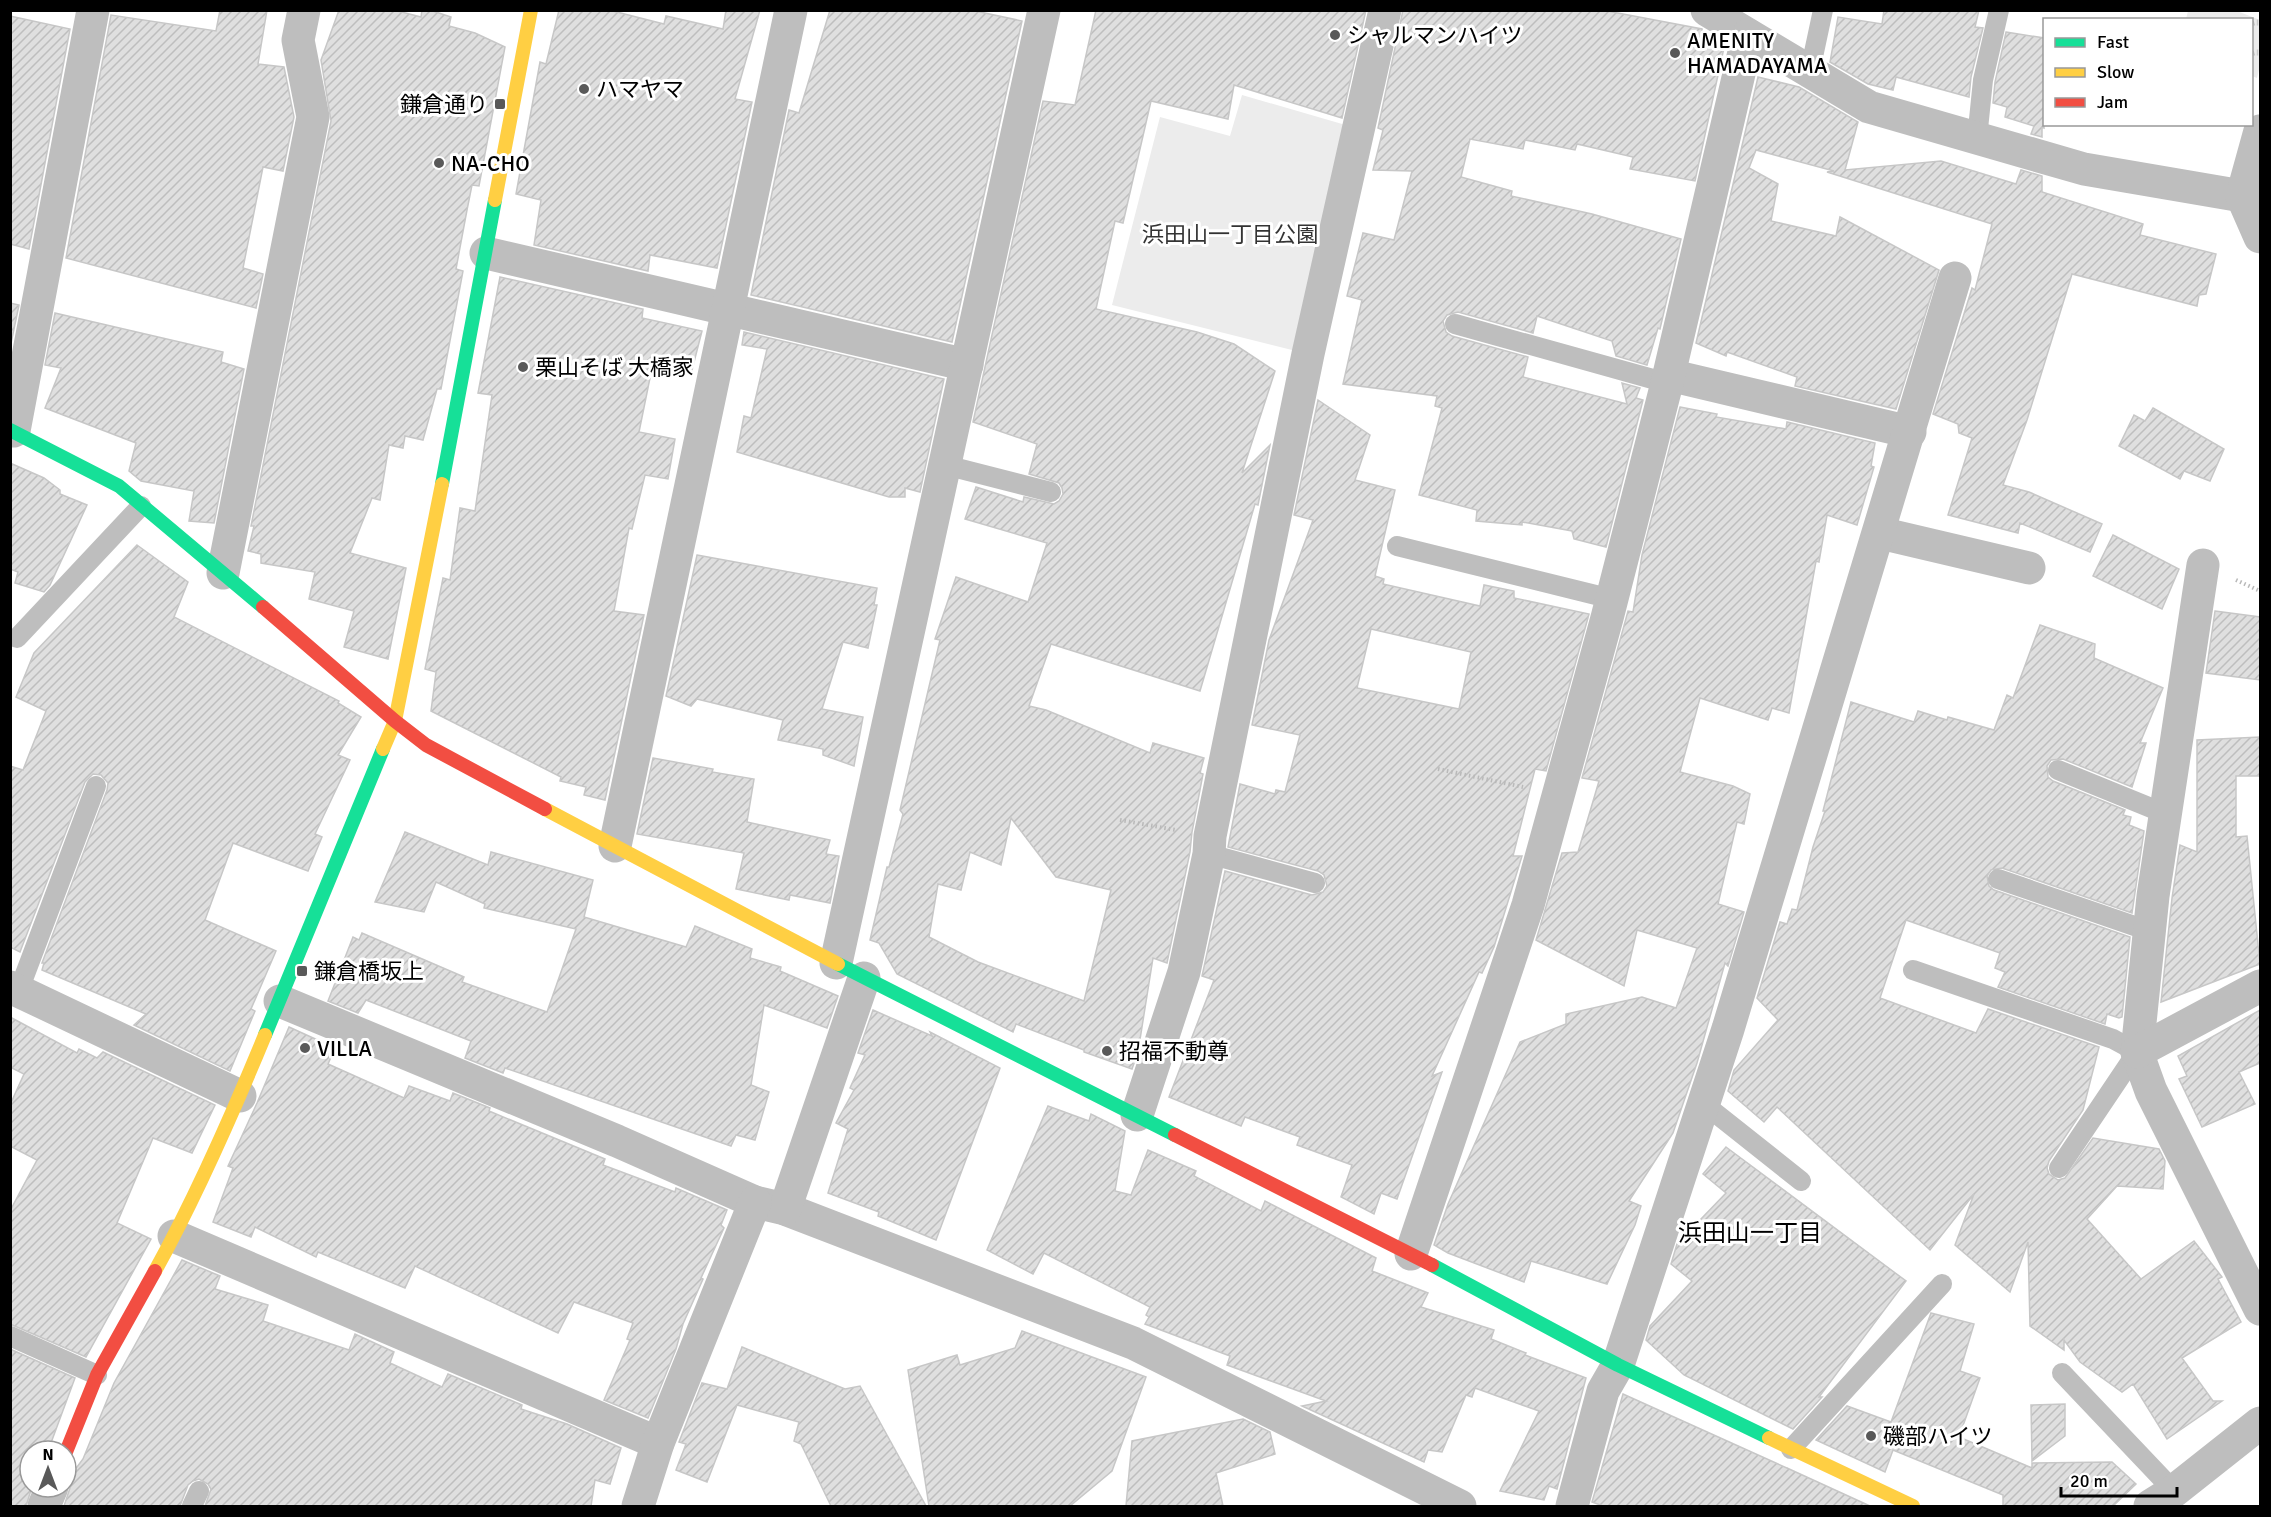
<svg xmlns="http://www.w3.org/2000/svg" width="2271" height="1517" font-family="Signika,'Noto Sans JP',sans-serif">
  <defs>
    <pattern id="grass-tufts" width="24" height="20" patternUnits="userSpaceOnUse" patternTransform="scale(1.5)"><rect width="24" height="20" fill="#ececec"/><path d="M3 7l-1-3M5 7V3M7 7l1-3M15 17l-1-3M17 17v-4M19 17l1-3" fill="none" stroke="#c9c9c9"/></pattern>
    <pattern id="building-hatch" width="6" height="6" patternUnits="userSpaceOnUse" patternTransform="scale(1.5)"><rect width="6" height="6" fill="#dfdfdf"/><path d="M-1 1l2-2M0 6l6-6M5 7l2-2" fill="none" stroke="#bebebe"/></pattern>
  </defs>
  <rect width="100%" height="100%" fill="#fff"/>
  <path fill="url(#grass-tufts)" d="M2237 11 2260 20V66L2257 78 2252 76V20L2186 19 2188 11Z"/>
  <path fill="#ececec" d="M1242 95 1349 126 1308 354 1112 305 1160 117 1230 136Z"/>
  <g fill="url(#building-hatch)" stroke="#c7c7c7" stroke-width="1.5" fill-rule="evenodd">
    <path d="M220 10H267L258 64 284 67 294 117 283 171 263 167 243 268 263 274 256 308 66 258 111 15 216 31Z"/>
    <path d="M339 10H394L421 17 422 10H430L451 17 449 26 475 33 505 47 479 186 472 185 467 210 456 269 463 271 441 389H437L423 440 405 436 403 448 389 445 380 500 372 498 350 553 406 568 388 659 344 647 354 611 309 599 315 572 261 563V554L248 551 254 526H251L331 121 321 60Z"/>
    <path d="M559 10H609L664 24 666 16 723 29 726 10H760L735 99 752 102 717 268 650 255 648 271 534 245 541 200 516 194 540 62 546 64Z"/>
    <path d="M830 10H971L1022 21 952 342 751 295 789 110 799 113Z"/>
    <path d="M1096 10H1366L1342 118 1234 85 1228 119 1151 101 1123 223 1115 221 1096 309 1197 332 1234 344 1275 371 1242 473 1270 445 1258 505 1255 504 1200 691 1051 644 1029 706 1046 710 1150 753 1153 743 1204 758 1200 773 1203 774 1192 832 1190 852 1167 963 1153 958 1138 1052 1132 1069 1084 1052V1050L1016 1024 1013 1032 897 974 879 943 870 940 887 867H889L903 814 900 810 940 640 935 639 956 577 1028 602 1047 543 965 519 976 487 1023 502 1024 497 1054 504 1059 501 1063 494 1062 488 1059 483 1029 474 1037 444 973 422 1043 101 1075 105ZM1011 818 1056 877 1111 890 1084 1001 978 962 929 937 938 884 961 890 970 852 1001 865Z"/>
    <path d="M1403 10H1602L1702 29 1703 39 1725 43 1695 181 1630 169 1633 157 1577 144 1575 150 1525 140 1523 149 1470 139 1461 177 1512 191 1511 196 1592 214 1681 239 1660 329 1658 328 1647 365 1616 356 1612 341 1537 316 1533 333 1458 312 1447 315 1443 321 1446 332 1452 336 1528 357 1523 377 1627 404 1622 383 1640 388 1636 398 1643 400 1606 547 1574 539 1572 531 1522 522V525L1476 521 1477 510 1419 495 1442 408 1435 406 1437 396 1343 384 1362 300 1347 296 1363 233 1394 240 1412 171 1373 170 1383 130 1378 128Z"/>
    <path d="M1884 10H1979L1975 27 1983 28 1971 77 1969 97 1896 77 1893 90 1868 84 1830 62 1838 17 1882 24Z"/>
    <path d="M10 16 70 29 29 249 10 244Z"/>
    <path d="M2006 32 2044 38V128L2042 127V137L2031 134 2034 126 2005 117 2007 107 1993 103 1995 82Z"/>
    <path d="M1758 77 1799 87 1858 122 1845 170 1941 161 2016 184 2021 170 2042 176V192L2143 224 2140 235 2216 254 2206 294 2199 295 2197 306 2072 274 2027 420 2003 485 2029 492 2102 524 2090 552 2020 523 2018 533 1948 515 1972 438 1959 433 1958 424 1933 414 1972 288 1975 290 1992 224 1827 172 1834 171 1756 150 1749 168 1778 184 1771 221 1836 236 1840 217 1939 270 1896 409 1795 386 1797 377 1727 352 1726 356 1696 343Z"/>
    <path d="M500 277 643 309 642 318 702 331 691 374 652 368 639 432 675 439 668 479 645 475 632 529 629 528 614 611 644 615 605 800 584 795 586 787 560 781 561 777 431 711 436 672 425 669 443 578 450 580 460 508 475 511 492 395 478 393Z"/>
    <path d="M10 303 19 305 10 348Z"/>
    <path d="M55 313 223 352 221 362 244 369 214 523 189 521 194 491 141 481 129 471 136 443 45 408 61 368 45 365Z"/>
    <path d="M744 332 944 379 920 492 905 488V497H889L737 452 744 416 751 418 767 349 742 345Z"/>
    <path d="M1318 400 1370 435 1355 480 1395 490 1375 576 1384 579 1383 584 1480 606 1484 585 1514 591V598L1589 614 1546 771 1535 769 1513 856H1522L1494 947 1482 973 1479 972 1432 1076 1442 1072 1397 1199 1381 1193 1374 1214 1341 1197 1352 1165 1297 1145 1300 1137 1245 1117 1241 1126 1169 1097 1214 980 1202 976 1225 871 1312 895 1323 892 1327 886 1324 875 1318 871 1228 847 1240 784 1275 794 1276 790 1285 792 1300 735 1252 725 1269 640 1313 520 1294 515ZM1371 629 1471 652 1459 709 1357 688Z"/>
    <path d="M1680 407 1717 414 1716 417 1786 429 1787 422 1875 443 1871 466 1874 467 1857 525 1827 515 1819 562 1816 561 1789 713 1772 708 1768 720 1700 698 1680 772 1733 786 1750 794 1744 824 1737 822 1718 904 1744 912 1728 966 1725 963 1697 1063 1673 1133 1629 1201 1641 1206 1635 1225 1607 1284 1531 1261 1524 1282 1448 1253 1434 1245 1448 1204 1520 1042 1566 1024V1014L1642 997 1676 1008 1697 948 1637 930 1624 986 1536 940 1562 853 1578 852 1599 781 1582 778 1628 611 1633 612 1642 555Z"/>
    <path d="M2153 408 2224 449 2210 481 2184 471 2180 479 2119 446 2134 415 2145 421Z"/>
    <path d="M10 463 44 478 60 490V494L87 505 50 585 44 592 15 583 18 572 10 569Z"/>
    <path d="M2113 535 2179 569 2162 609 2093 576Z"/>
    <path d="M137 545 188 582 174 617 339 701 338 703 361 717 338 755 350 760 315 834 322 837 308 871 233 843 205 920 276 951 251 1009 255 1011 230 1071 134 1025 146 1014 42 970 44 963H42L107 790 108 783 101 775 93 774 85 782 20 952 10 947V766L23 770 46 711 16 697 34 653Z"/>
    <path d="M697 555 877 588 874 605H877L868 648 843 642 822 709 863 717 854 766 823 755V749L778 740 783 720 697 699 691 706 666 696Z"/>
    <path d="M2215 611 2260 617V680L2206 673Z"/>
    <path d="M2040 625 2095 644 2094 658 2163 688 2140 743H2146L2132 787 2063 759 2051 760 2047 766 2048 777 2053 781 2125 810 2123 815 2131 817 2129 825 2144 831 2132 913 2002 868 1991 870 1987 876 1989 886 1994 890 2130 937 2122 1017 2119 1018 2107 1014 2105 1024 1998 987 2005 972 1995 968 2000 953 1906 920 1880 998 1976 1033 1988 1009 2099 1047 2083 1110 2049 1161 2047 1168 2049 1174 2058 1180 2065 1178 2093 1138 2159 1149 2165 1161 2163 1189 2117 1186 2087 1219 2141 1279 2194 1241 2222 1277 2218 1279 2241 1322 2182 1358 2213 1401H2222L2167 1439 2133 1384 2122 1392 2080 1362 2064 1340V1350L2030 1326 2028 1242 2010 1292 1955 1245 1974 1194 1930 1250 1777 1107 1764 1122 1728 1091 1734 1070 1778 1020 1757 998 1780 922 1787 924 1792 909 1797 910 1813 847 1825 811H1823L1851 702 1914 722 1918 711 1947 720 1948 717 1994 730 2007 695 2013 698Z"/>
    <path d="M2260 737V776H2236V837L2247 836 2260 964 2161 1002 2172 898 2180 845 2197 852V740Z"/>
    <path d="M653 758 713 769 712 772 754 779 747 822 830 840 826 854 839 856 830 903 790 895 789 900 736 889 744 853 637 834Z"/>
    <path d="M405 832 488 865 491 852 593 880 584 917 686 947 695 926 752 949 750 958 781 967 780 971 838 996 827 1028 764 1005 751 1085 769 1092 755 1140 736 1135 731 1146 505 1068 503 1073 465 1058 471 1041 366 1000 358 1013 328 1001 353 937 359 940 362 933 464 977 462 982 547 1012 576 929 484 908 485 904 436 882 424 912 375 902Z"/>
    <path d="M873 1010 932 1036 930 1032 1000 1068 936 1240 878 1216 879 1212 828 1193 848 1129 836 1123 854 1090 850 1088 865 1055 858 1053Z"/>
    <path d="M2260 1010V1063L2239 1072 2255 1104 2202 1127 2179 1079 2187 1076 2178 1056Z"/>
    <path d="M10 1017 77 1053 79 1049 97 1058 103 1052 215 1105 192 1153 153 1138 117 1223 151 1239 86 1357 10 1324V1211L37 1160 10 1146V1105L24 1074 10 1067Z"/>
    <path d="M289 1027 335 1048 328 1064 404 1098 409 1086 450 1101 453 1093 490 1108 489 1111 605 1159 603 1165 675 1192 676 1188 727 1210 721 1225 724 1228 701 1278 703 1279 683 1324 676 1349 648 1418 604 1400 630 1340 627 1339 633 1323 574 1302 558 1333 415 1266 405 1288 318 1252 316 1257 255 1227 251 1237 213 1222 233 1168 228 1166 257 1103Z"/>
    <path d="M1048 1106 1089 1121 1091 1114 1125 1131 1115 1191 1131 1195 1148 1150 1196 1171 1194 1176 1261 1211 1265 1201 1376 1258 1372 1271 1428 1293 1421 1307 1494 1330 1491 1339 1526 1353 1525 1355 1586 1378 1557 1489 1549 1486 1544 1500 1500 1491 1539 1411 1475 1388 1472 1397 1466 1395 1442 1452 1428 1450 1424 1462 1302 1406 1326 1401 1227 1365 1230 1356 1145 1324 1149 1317 1146 1315 1150 1307 1044 1253 1033 1274 987 1250Z"/>
    <path d="M1726 1147 1906 1281 1819 1397H1822L1793 1429 1684 1375 1646 1340 1650 1326 1692 1281 1671 1264 1677 1244 1726 1193 1703 1174Z"/>
    <path d="M182 1260 220 1276 215 1289 268 1305 263 1321 349 1350 355 1334 394 1352 390 1363 442 1387 448 1374 522 1405 521 1409 567 1424 621 1448 610 1484 595 1480 591 1506H205L211 1489 208 1484 199 1479 193 1481 188 1485 180 1506H64L71 1485 66 1470 77 1467 83 1459 114 1383Z"/>
    <path d="M1931 1313 1974 1324 1960 1371 1980 1378 1959 1437 2032 1468V1463L2112 1462 2136 1484 2113 1506H2003V1495L1893 1450 1885 1472 1816 1440 1847 1406 1891 1422Z"/>
    <path d="M1022 1331 1146 1377 1112 1471 1070 1506H929L908 1370 957 1355 960 1365 1015 1348Z"/>
    <path d="M742 1347 845 1389 860 1386 926 1506H831L801 1444 794 1441 799 1422 737 1405 707 1482 676 1470 686 1444 679 1442 702 1383 727 1389Z"/>
    <path d="M10 1349 75 1378 48 1451H30V1487H32L26 1506H10Z"/>
    <path d="M1623 1394 1789 1469 1787 1468 1870 1506H1603L1592 1502Z"/>
    <path d="M2065 1404V1436L2032 1461 2031 1405Z"/>
    <path d="M1243 1419 1270 1432 1275 1454 1216 1473 1223 1506H1126L1132 1441Z"/>
  </g>
  <g fill="none" stroke-linecap="round" stroke-linejoin="round">
    <g stroke="#b9b9b9" stroke-width="4" stroke-dasharray="1.5 3" stroke-linecap="butt">
      <path d="M2236 580 2260 591"/>
      <path d="M1438 769 1523 787"/>
      <path d="M1120 820 1176 830"/>
    </g>
    <g stroke="#bebebe" stroke-width="20">
      <path d="M1810 71 1823 10"/>
      <path d="M1977 139 1983 80 1999 10"/>
      <path d="M1455 324 1667 383"/>
      <path d="M945 465 1051 492"/>
      <path d="M1397 546 1612 599"/>
      <path d="M17 638 141 506"/>
      <path d="M2058 770 2166 814"/>
      <path d="M1209 854 1315 883"/>
      <path d="M1998 879 2149 931"/>
      <path d="M1913 970 2113 1039 2137 1052 2059 1168"/>
      <path d="M19 990 96 786"/>
      <path d="M1704 1104 1801 1181"/>
      <path d="M10 1336 97 1375"/>
      <path d="M2062 1373 2174 1491"/>
      <path d="M1791 1449 1942 1284"/>
      <path d="M192 1506 199 1491"/>
    </g>
    <g stroke="#bebebe" stroke-width="33">
      <path d="M1707 10 1869 107 2084 169 2242 196"/>
      <path d="M2260 131 2242 196 2260 237"/>
      <path d="M486 253 967 365"/>
      <path d="M1669 375 1910 432"/>
      <path d="M14 431 93 10"/>
      <path d="M1880 533 2029 568"/>
      <path d="M2203 565 2153 896 2137 1052 2151 1091 2260 1309"/>
      <path d="M223 573 313 117 298 40 304 10"/>
      <path d="M615 846 791 10"/>
      <path d="M836 963 1044 10"/>
      <path d="M10 987 240 1096"/>
      <path d="M280 1001 617 1141 755 1202 785 1209 1133 1343 1460 1506"/>
      <path d="M2137 1052 2260 986"/>
      <path d="M1137 1115 1184 972 1209 854 1210 836 1308 354 1385 10"/>
      <path d="M785 1209 864 978"/>
      <path d="M174 1236 658 1443"/>
      <path d="M1411 1254 1528 905 1607 618 1667 383 1748 35"/>
      <path d="M44 1506 52 1487"/>
      <path d="M638 1506 658 1443 755 1202"/>
      <path d="M1572 1506 1603 1391 1618 1365 1728 1029 1955 278"/>
      <path d="M2150 1506 2174 1491 2260 1423"/>
    </g>
    <g stroke="#16e098" stroke-width="14">
      <path d="M10 430 119 486 263 607"/>
      <path d="M442 484 495 200"/>
      <path d="M838 964 1175 1135"/>
      <path d="M265 1035 383 749"/>
      <path d="M1432 1265 1618 1365 1769 1438"/>
    </g>
    <g stroke="#ffcf43" stroke-width="14">
      <path d="M495 200 531 10"/>
      <path d="M383 749 395 721 442 484"/>
      <path d="M545 809 838 964"/>
      <path d="M155 1271C197 1195 232 1115 265 1035"/>
      <path d="M1769 1438 1913 1506"/>
    </g>
    <g stroke="#f24e42" stroke-width="14">
      <path d="M263 607 395 721 426 745 545 809"/>
      <path d="M1175 1135 1432 1265"/>
      <path d="M66 1452 97 1375 155 1271"/>
    </g>
  </g>
  <g fill="#595959" stroke="#fff" stroke-width="2">
    <circle cx="1335" cy="35" r="6"/>
    <circle cx="1675" cy="53" r="6"/>
    <circle cx="584" cy="89" r="6"/>
    <rect x="494" y="98" width="12" height="12" rx="3"/>
    <circle cx="439" cy="163" r="6"/>
    <circle cx="523" cy="367" r="6"/>
    <rect x="296" y="965" width="12" height="12" rx="3"/>
    <circle cx="305" cy="1048" r="6"/>
    <circle cx="1107" cy="1051" r="6"/>
    <circle cx="1871" cy="1436" r="6"/>
  </g>
  <g text-anchor="middle" dominant-baseline="central" stroke-width="6" stroke-linejoin="round" paint-order="stroke">
    <g font-size="22" fill="#000" stroke="#fff" text-anchor="start">
      <text x="1347" y="35">シャルマンハイツ</text>
      <text x="1687" y="40">AMENITY<tspan x="1687" dy="25">HAMADAYAMA</tspan></text>
      <text x="596" y="89">ハマヤマ</text>
      <text x="488" y="104" text-anchor="end">鎌倉通り</text>
      <text x="451" y="163">NA-CHO</text>
      <text x="535" y="367">栗山そば 大橋家</text>
      <text x="314" y="971">鎌倉橋坂上</text>
      <text x="317" y="1048">VILLA</text>
      <text x="1119" y="1051">招福不動尊</text>
      <text x="1883" y="1436">磯部ハイツ</text>
    </g>
    <g font-size="22" fill="#333" stroke="#fff">
      <text x="1230" y="234">浜田山一丁目公園</text>
    </g>
    <g font-size="24" fill="#000" stroke="#fff">
      <text x="1750" y="1233">浜田山一丁目</text>
    </g>
  </g>
  <rect width="2271" height="1517" fill="none" stroke="#000000" stroke-width="24"/>
  <rect x="2043" y="18" width="210" height="108" fill="#ffffff" stroke="#999999" stroke-width="1.5"/>
  <rect x="2055" y="38" width="30" height="9" fill="#16e098" stroke="#999999" stroke-width="1.5"/>
  <text x="2097" y="48" font-size="18" fill="#000000">Fast</text>
  <rect x="2055" y="68" width="30" height="9" fill="#ffcf43" stroke="#999999" stroke-width="1.5"/>
  <text x="2097" y="78" font-size="18" fill="#000000">Slow</text>
  <rect x="2055" y="98" width="30" height="9" fill="#f24e42" stroke="#999999" stroke-width="1.5"/>
  <text x="2097" y="108" font-size="18" fill="#000000">Jam</text>
  <g transform="translate(48 1469)"><circle r="28" fill="#ffffff" stroke="#999999" stroke-width="1.5"/>
  <path d="M0-4.5L10 22L0 15L-10 22Z" fill="#595959"/>
  <text y="-9" font-size="16" font-weight="bold" text-anchor="middle" fill="#000000">N</text>
  </g>
  <path d="M2061 1487v9h116v-9" fill="none" stroke="#000000" stroke-width="3"/>
  <text x="2070" y="1487" font-size="18" fill="#000000" stroke="#ffffff" stroke-width="4.5" paint-order="stroke">20 m</text>
</svg>
